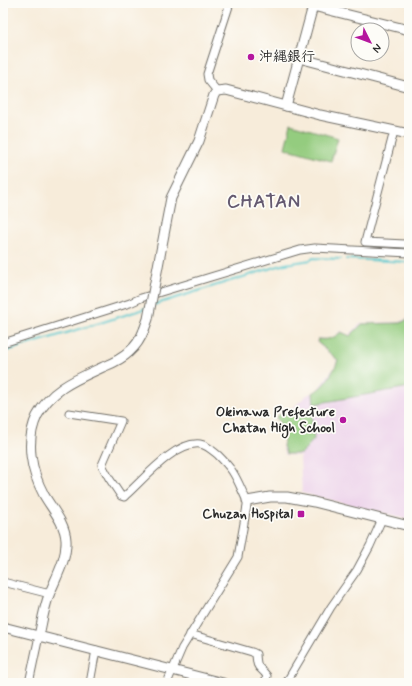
<svg xmlns="http://www.w3.org/2000/svg" width="412" height="686" font-family="Mynerve,'Klee One',sans-serif">
  <rect width="100%" height="100%" fill="#fdfcf7"/>
  <filter id="ink" filterUnits="userSpaceOnUse"><feTurbulence type="fractalNoise" baseFrequency=".025" numOctaves="2"/><feDisplacementMap in="SourceGraphic" scale="8" xChannelSelector="R" yChannelSelector="G"/><feConvolveMatrix kernelMatrix="1 2 1 2 8 2 1 2 1" color-interpolation-filters="sRGB"/></filter>
  <filter id="wash" filterUnits="userSpaceOnUse"><feTurbulence type="fractalNoise" baseFrequency=".012" numOctaves="4" result="noise"/><feDisplacementMap in="SourceGraphic" scale="16" xChannelSelector="R" yChannelSelector="G"/><feGaussianBlur stdDeviation="0.9" result="paint"/><feColorMatrix in="noise" values="0 0 0 0 0 0 0 0 0 0 0 0 0 0 0 0 0 1.4 0 .05"/><feComposite in="paint" operator="in"/></filter>
  <g filter="url(#wash)">
    <rect width="100%" height="100%" fill="#f7ecda"/>
    <path fill="#ecd1ea" d="M409 317V519L302 493 300 456 285 455 282 446 284 440 279 423 276 417 282 412H288L307 395 317 390 334 368 337 360 316 342 318 338 327 339 333 337 341 331 349 335 361 323 400 322Z"/>
    <g fill="#94cc7f" stroke="#607c55">
      <path d="M291 124 338 138 331 161 285 148Z"/>
      <path d="M409 318V387L314 404 313 393C324 387 334 372 338 360L317 342 318 339C328 340 333 339 341 332L350 336 362 324 401 323Z"/>
      <path d="M311 410 314 439 301 454H286L283 446C286 437 281 425 276 417L283 413Z"/>
    </g>
    <g fill="none" stroke-linecap="round" stroke-linejoin="round">
      <g stroke="#5ac8ce" stroke-width="2">
        <path d="M346 259 409 262"/>
        <path d="M153 305 285 264 311 260 312 258 341 259"/>
        <path d="M3 352 100 323 147 308"/>
      </g>
    </g>
  </g>
  <g filter="url(#ink)">
    <g fill="none" stroke-linecap="round" stroke-linejoin="round">
      <g stroke="#726f68" stroke-width="9">
        <g id="minor">
          <path d="M217 91 208 80 207 74 230 3"/>
          <path d="M394 131 365 242 405 244 409 243"/>
          <path d="M3 343 130 303 141 298 300 250 315 248 409 253"/>
          <path d="M69 413 121 421 102 465 109 478 121 496 124 497 126 495C143 480 175 441 200 444 207 445 213 451 218 455 223 460 228 465 232 471 238 480 242 491 247 501V506L238 557 182 648 167 683"/>
          <path d="M3 582 46 593"/>
          <path d="M190 634 252 652 256 654C257 671 259 665 267 676L265 683"/>
          <path d="M3 681 7 683"/>
          <path d="M29 683 39 636"/>
          <path d="M90 683 96 650"/>
          <path d="M286 683 331 607 357 570 370 546 382 519"/>
        </g>
      </g>
      <g stroke="#726f68" stroke-width="11">
        <g id="tertiary">
          <path d="M301 3 313 6 314 3"/>
          <path d="M299 58 409 87"/>
          <path d="M286 106 313 6 409 30"/>
          <path d="M166 224 171 198 199 141 214 95 217 91 226 90 320 115 409 134"/>
          <path d="M247 501 270 497H287L314 502 409 526"/>
          <path d="M3 627 223 683"/>
          <path d="M39 636C42 622 44 608 49 595 56 577 67 560 66 540 65 523 52 509 44 495 31 471 25 441 37 416 51 389 77 379 103 367 113 363 122 359 129 352 136 346 141 338 144 330"/>
        </g>
      </g>
      <use href="#minor" stroke="#fff" stroke-width="7"/>
      <use href="#tertiary" stroke="#fff" stroke-width="9"/>
      <g stroke="#726f68" stroke-width="11" stroke-linecap="butt">
        <path id="tertiary-bridge" d="M144 330 148 319 166 224"/>
      </g>
      <use href="#tertiary-bridge" stroke="#fff" stroke-width="9"/>
    </g>
  </g>
  <g fill="#b5179e" stroke="#fdfcf7" stroke-width="1.5">
    <circle cx="251" cy="57" r="4"/>
    <circle cx="343" cy="420" r="4"/>
    <rect x="297" y="510" width="8" height="8" rx="2"/>
  </g>
  <g text-anchor="middle" dominant-baseline="central" stroke-width="3.5" stroke-linejoin="round" paint-order="stroke">
    <g font-size="14" font-weight="bold" fill="#2b2b2b" stroke="#fdfcf7" text-anchor="end">
      <text x="259" y="57" text-anchor="start">沖縄銀行</text>
      <text x="335" y="412">Okinawa Prefecture<tspan x="335" dy="16">Chatan High School</tspan></text>
      <text x="293" y="514">Chuzan Hospital</text>
    </g>
    <g font-size="18" font-weight="bold" letter-spacing="1" fill="#655a71" stroke="#fdfcf7">
      <text x="264" y="202">CHATAN</text>
    </g>
  </g>
  <rect width="412" height="686" fill="none" stroke="#fdfcf7" stroke-width="16"/>
  <g transform="translate(370 42) rotate(132)"><circle r="19" fill="#fdfcf7" stroke="#a9a8a5"/>
  <path d="M0-3L7 15L0 10L-7 15Z" fill="#b5179e"/>
  <text y="-6" font-size="11" font-weight="bold" text-anchor="middle" fill="#2b2b2b">N</text>
  </g>
</svg>
